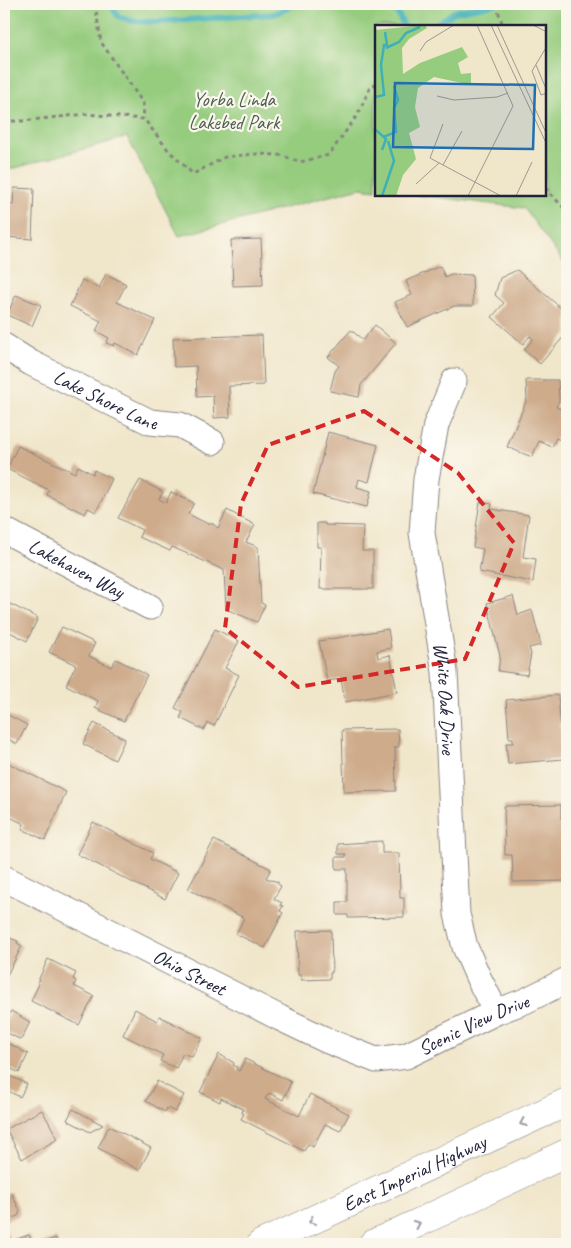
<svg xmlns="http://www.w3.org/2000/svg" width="571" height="1248" font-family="Caveat,sans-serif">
  <rect width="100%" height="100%" fill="#fbf7ec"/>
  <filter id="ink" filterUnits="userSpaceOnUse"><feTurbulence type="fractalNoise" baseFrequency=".02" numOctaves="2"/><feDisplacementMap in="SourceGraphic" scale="10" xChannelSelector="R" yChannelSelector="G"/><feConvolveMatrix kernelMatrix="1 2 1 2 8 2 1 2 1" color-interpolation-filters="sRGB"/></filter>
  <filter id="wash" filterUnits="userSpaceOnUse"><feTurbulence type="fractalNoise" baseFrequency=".0096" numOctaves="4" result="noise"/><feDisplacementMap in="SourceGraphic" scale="20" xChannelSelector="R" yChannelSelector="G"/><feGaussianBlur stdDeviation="1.12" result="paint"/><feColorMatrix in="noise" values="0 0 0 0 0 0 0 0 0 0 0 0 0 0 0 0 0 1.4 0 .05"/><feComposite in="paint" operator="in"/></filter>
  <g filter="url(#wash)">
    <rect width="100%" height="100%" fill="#f0e6ca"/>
    <path fill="#95cc7e" stroke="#5c775c" d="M4 4H567V267L524 208 417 195H545V26H376V190L360 188 179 236 127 137 4 171Z"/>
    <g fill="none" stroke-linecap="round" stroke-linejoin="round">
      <g stroke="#3fb0b8" stroke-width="6">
        <path d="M110 4 118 16 132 21 156 22 274 14 294 5 300 4"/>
        <path d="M393 4 404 26"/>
        <path d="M434 26 454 12 494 4"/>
      </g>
    </g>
    <g id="blocks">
      <g fill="#ceab8b">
        <path d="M14 188 34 189 32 239 4 237V205H13Z"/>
        <path d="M261 239 263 285 233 286 231 240Z"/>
        <path d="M440 266 445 277 451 274 472 275 473 306H454L407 327 395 302 412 295 406 281Z"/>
        <path d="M517 270 562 309 565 305 567 307V333L540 364 524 350 533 339 530 336 523 344 492 317 504 303 495 295 500 278Z"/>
        <path d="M106 274 126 284 117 302 155 320 138 355 115 343 114 346 106 343 109 338 96 331 101 321 70 306 82 280 99 288Z"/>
        <path d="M16 295 41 305 32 326 7 315Z"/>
        <path d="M375 325 396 343 361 385 359 397 330 391 335 371 339 366 328 357 351 330 363 340Z"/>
        <path d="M262 335 264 385 229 386 230 417 214 418 213 396 197 397 196 366 174 367 173 338Z"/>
        <path d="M526 380H558L559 401 556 407 567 412 564 419 567 421V443L556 438 552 447 539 441 532 457 507 447 527 399Z"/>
        <path d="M328 432 378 445 369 482 359 479 357 487 371 491 367 507 313 494Z"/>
        <path d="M18 446 75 473 78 466 93 474 94 470 112 479 96 512 88 508 85 514 47 495 49 490 7 469Z"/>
        <path d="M140 480 163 492 159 499 166 503 171 492 194 503 188 514 204 522 213 524 218 528 227 510 255 525 246 542 258 547 261 603 265 605 257 622 226 609 224 570 172 547 170 551 139 537 142 530 118 518Z"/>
        <path d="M480 502 492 504 491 509 529 515 523 557 536 559 533 582 479 572 483 549 473 547Z"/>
        <path d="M317 523H325V525L363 526 362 551H373V589H320L321 547H317Z"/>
        <path d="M513 596 518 615 532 610 541 645 529 648 531 654 527 675 498 671 500 656 487 603Z"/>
        <path d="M4 601 38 618 27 641 4 629Z"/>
        <path d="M62 627 95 643 89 656 111 667 116 659 147 675 124 721 95 708 98 701 66 685 76 665 49 652Z"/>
        <path d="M215 629 239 641 225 668 239 675 214 726 208 723 204 730 180 718 183 712 175 708Z"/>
        <path d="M388 629 391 648 377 651 378 658 390 655 397 692 345 702 341 679 327 681 319 641Z"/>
        <path d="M558 695 563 759 508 764 506 743H513V738H509L506 700Z"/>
        <path d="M6 714 27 725 17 744 4 737V717Z"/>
        <path d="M94 723 125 739 115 760 83 744Z"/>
        <path d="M398 729 399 747H395L396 791 344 792 342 730Z"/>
        <path d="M4 761 66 792 45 840 22 829 24 824 4 814Z"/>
        <path d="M561 805V819H566L567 881 513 882 512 855H505L504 806Z"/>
        <path d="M93 822 153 853 150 859 178 873 165 899 77 854Z"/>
        <path d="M214 840 271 869 266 878 278 882V884L281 886 274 899 282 903 280 905 283 906 280 911 283 913 265 948 236 934 244 918 188 889Z"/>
        <path d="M382 841V853H399L400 898H404V917L348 918V915H337V902H347V869H336V857H346V854H338V844Z"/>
        <path d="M331 930 332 973H330V979L301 980V975H298L297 931Z"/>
        <path d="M4 936 18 941 17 943 22 946 4 981Z"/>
        <path d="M48 959 76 973 73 979 76 981 74 986 94 996 79 1025 31 1001 39 984 37 983Z"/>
        <path d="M135 1009 157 1021 159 1016 202 1038 192 1057 183 1053 176 1068 160 1061 163 1055 123 1035Z"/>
        <path d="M11 1011 30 1022 21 1040 4 1031V1025Z"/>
        <path d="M4 1041 28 1054 19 1073 4 1065Z"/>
        <path d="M219 1054 234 1063 233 1065 237 1067 236 1069 239 1071 245 1059 291 1082 283 1100 269 1093 265 1099 299 1116 310 1094 349 1114 340 1131 325 1124 313 1147 308 1144 304 1151 241 1119 244 1114 242 1113 243 1109 221 1098 220 1102 200 1092Z"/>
        <path d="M10 1076 27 1084 20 1097 4 1089Z"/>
        <path d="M157 1081 184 1095 175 1112 167 1108 165 1112 146 1101Z"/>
        <path d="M73 1109 103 1125 90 1132 67 1120Z"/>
        <path d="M42 1110 58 1139 22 1159 6 1129Z"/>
        <path d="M109 1126 151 1148 139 1170 98 1148Z"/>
        <path d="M11 1192 20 1211 18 1216 4 1221V1195Z"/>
        <path d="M4 1225 10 1241 29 1235 34 1244H4Z"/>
        <path d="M56 1238 58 1244H38Z"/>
      </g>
    </g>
  </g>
  <g filter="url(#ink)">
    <use href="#blocks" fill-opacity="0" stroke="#898482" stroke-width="1"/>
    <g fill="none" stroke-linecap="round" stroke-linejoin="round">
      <g stroke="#898482" stroke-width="27">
        <g id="minor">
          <path id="s1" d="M4 346 31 363 150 422 180 425 212 442"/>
          <path id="s2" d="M454 381 436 425 426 479 422 533 445 672 457 914 465 947 479 979 496 1012"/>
          <path id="s3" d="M4 530 150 607"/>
          <path id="s4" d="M4 878 280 1018 328 1041 376 1060 406 1056 496 1012 525 1001 567 980"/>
        </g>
      </g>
      <g stroke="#898482" stroke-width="29">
        <g id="highway">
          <path id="s5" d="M261 1244 567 1102"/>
          <path d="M373 1244 567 1153"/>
        </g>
      </g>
      <g stroke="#898482" stroke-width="3" stroke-dasharray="4 4" stroke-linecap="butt">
        <path d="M95 4 101 42 143 103 144 119"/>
        <path d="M496 4 503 26"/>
        <path d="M4 8 16 4"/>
        <path d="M4 121H22L86 114 144 119 169 151 193 174 225 157 253 154 280 155 300 162 329 155 358 114 370 88 376 84"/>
        <path d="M545 188 567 211"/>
      </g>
      <use href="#minor" stroke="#fff" stroke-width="25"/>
      <use href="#highway" stroke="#fff" stroke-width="28"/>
    </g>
    <defs><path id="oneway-chevron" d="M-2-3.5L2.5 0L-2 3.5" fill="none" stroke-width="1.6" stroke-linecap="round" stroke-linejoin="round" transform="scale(1.25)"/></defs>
    <g stroke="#9c9ca7">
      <use href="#oneway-chevron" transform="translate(523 1123) rotate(155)"/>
      <use href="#oneway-chevron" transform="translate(312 1221) rotate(155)"/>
      <use href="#oneway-chevron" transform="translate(417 1224) rotate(-25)"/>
    </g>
  </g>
  <path fill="none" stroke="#d62828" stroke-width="4" stroke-dasharray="10 6" stroke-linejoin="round" d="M364 411 458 473 514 543 465 659 298 687 225 628 241 504 268 445Z"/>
  <g text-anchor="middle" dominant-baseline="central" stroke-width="4.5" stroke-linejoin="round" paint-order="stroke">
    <g font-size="20" fill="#4a5e52" stroke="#fbf7ec">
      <text x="234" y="99">Yorba Linda<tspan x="234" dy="23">Lakebed Park</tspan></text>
    </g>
    <g font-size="20" fill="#22223b" stroke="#fbf7ec">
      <text stroke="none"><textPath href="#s1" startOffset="115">Lake Shore Lane</textPath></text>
      <text stroke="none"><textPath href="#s3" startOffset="82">Lakehaven Way</textPath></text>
      <text stroke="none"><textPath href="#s2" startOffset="324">White Oak Drive</textPath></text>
      <text stroke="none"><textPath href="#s4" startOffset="208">Ohio Street</textPath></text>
      <text stroke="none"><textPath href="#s4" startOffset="519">Scenic View Drive</textPath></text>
      <text stroke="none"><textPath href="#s5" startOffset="169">East Imperial Highway</textPath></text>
    </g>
  </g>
  <g transform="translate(375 25)">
    <rect width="171" height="171" fill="#f0e6ca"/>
    <path d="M50 0 52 3 34 14 27 23 28 49 45 38 87 22 93 32 83 38 86 49 96 48V60L59 52 43 63 40 82 45 102 34 108 41 134 28 150 21 171H0V5Z" fill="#95cc7e"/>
    <path fill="none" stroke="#3fb0b8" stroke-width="2.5" d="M11 23 24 17 31 8 45 2M0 72 9 70 6 40 9 20H12L10 7M1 105 11 114 7 125M8 112 21 107 19 83 23 75 19 61M7 171 19 136 13 116"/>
    <path fill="none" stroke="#9e9891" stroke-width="1" d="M116 0 172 120M122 0 172 110M158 0 172 7M172 21 157 46 166 70 172 68M45 26 51 17 79 0M161 40 172 66M62 71 79 75 122 72 133 68M68 99 55 133 126 171M68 140 87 106M41 159 64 138M93 171 138 81 102 0M141 171 157 137"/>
    <path fill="#1f6fb2" fill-opacity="0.15" stroke="#1f6fb2" stroke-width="2.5" d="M20 58 160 60 158 124 18 122Z"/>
    <rect width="171" height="171" fill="none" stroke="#22223b" stroke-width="2.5"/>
  </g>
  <rect width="571" height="1248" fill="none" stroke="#fbf7ec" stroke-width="20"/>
</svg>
